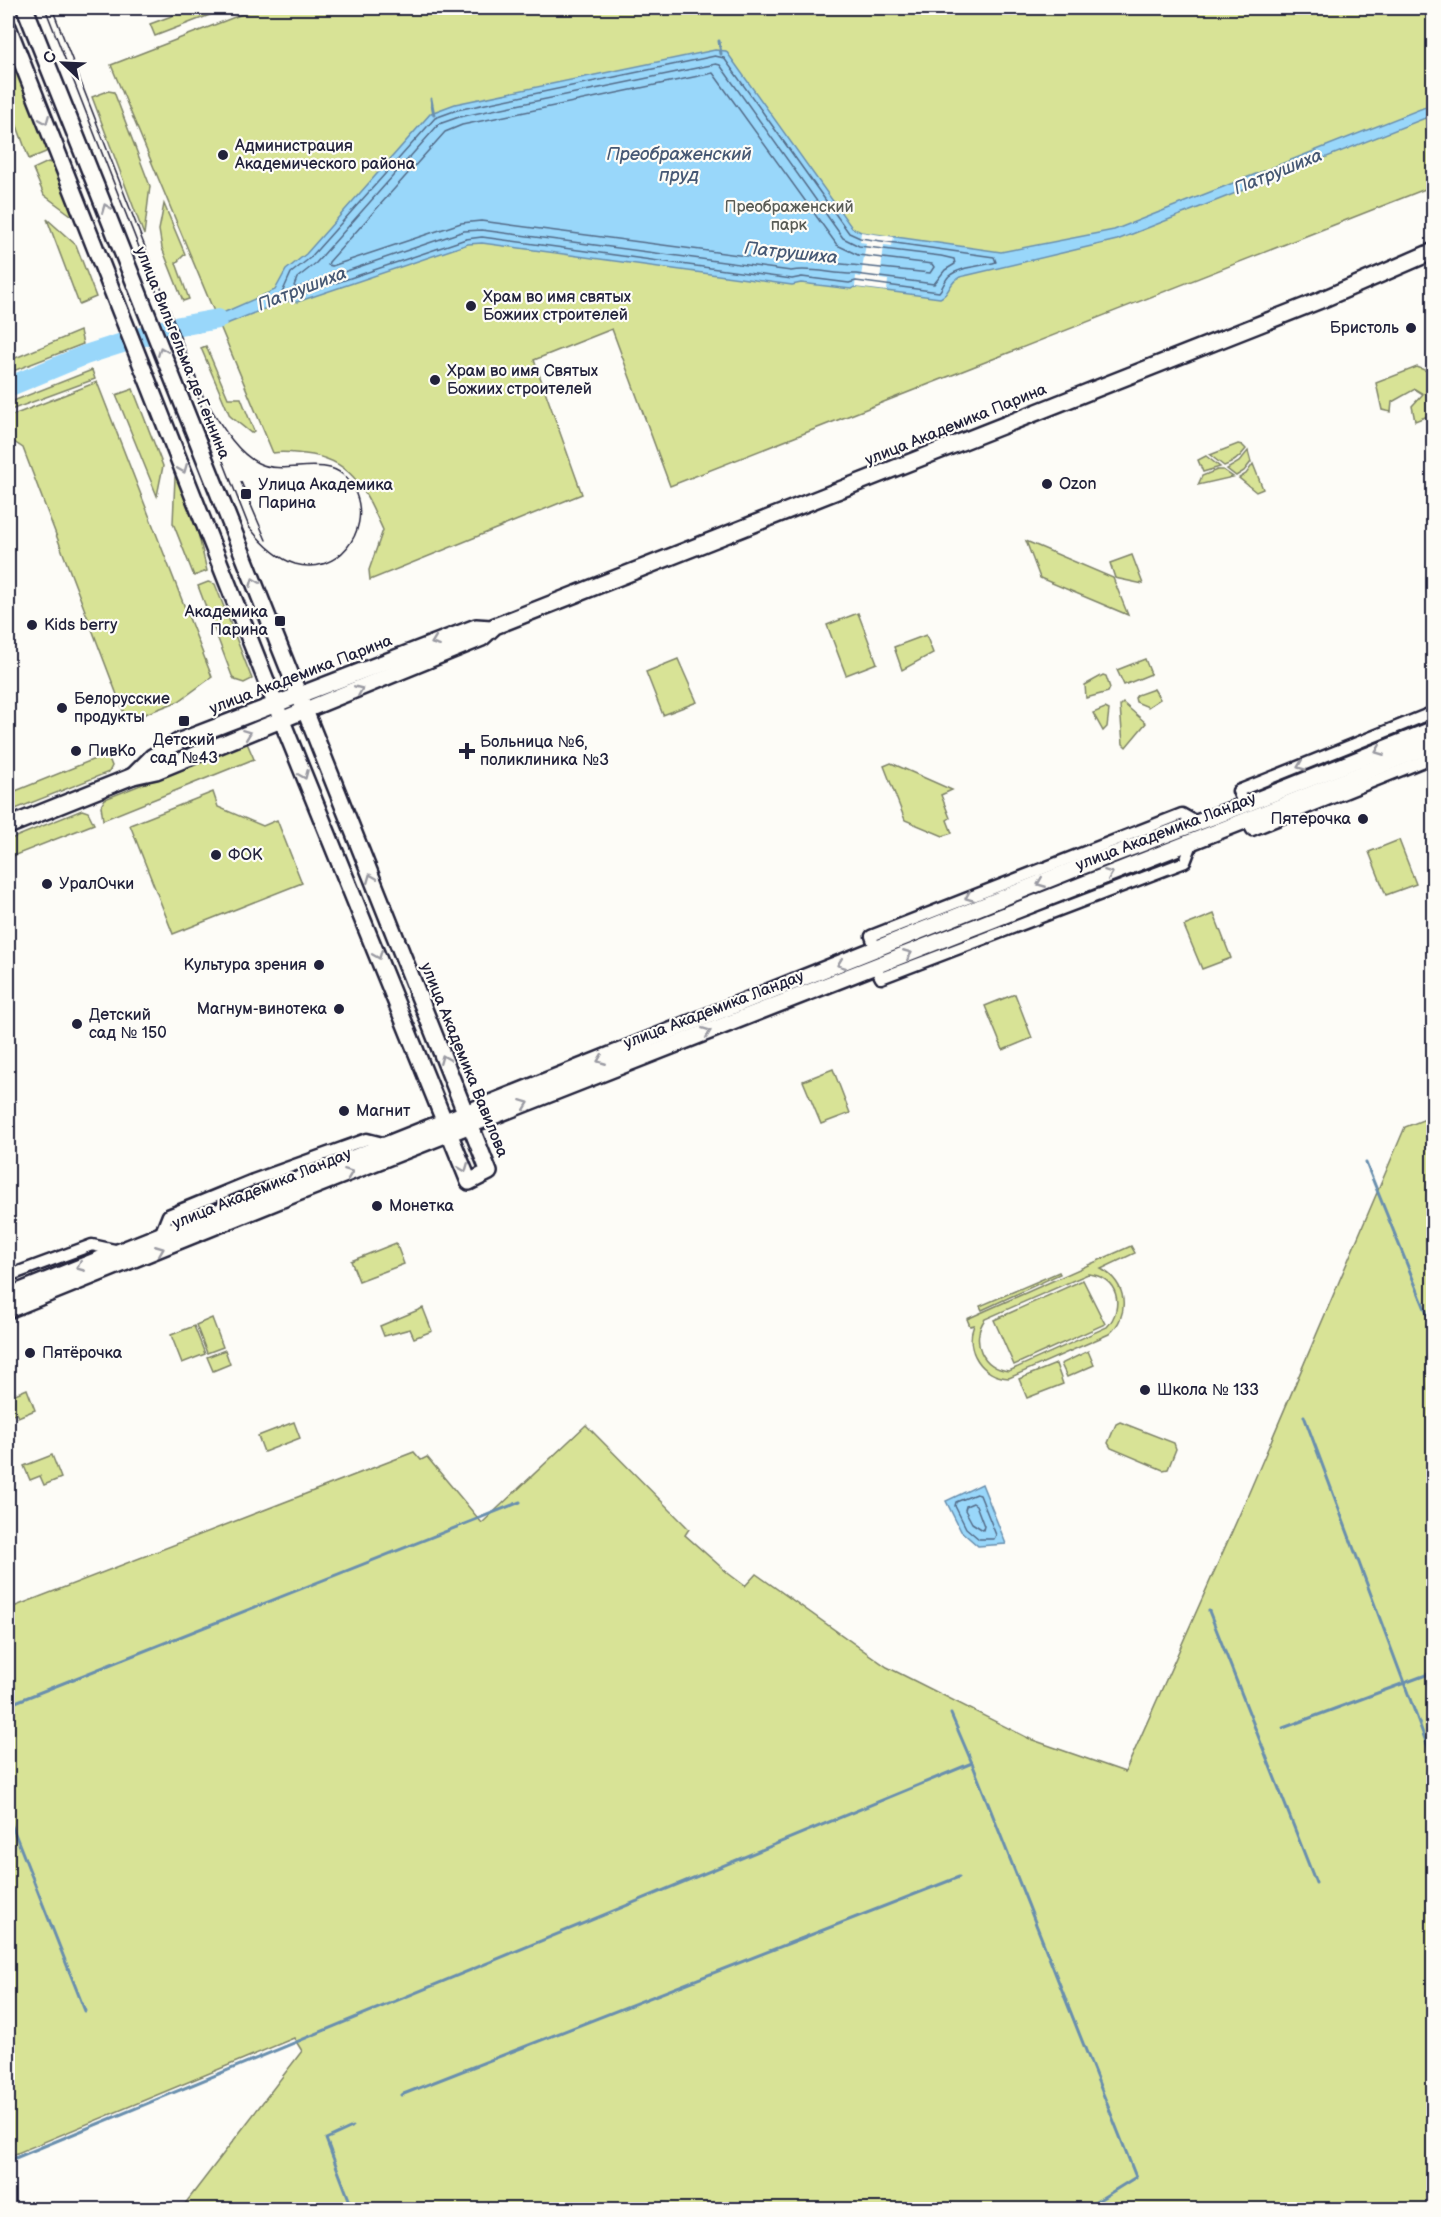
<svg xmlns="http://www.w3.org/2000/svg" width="1441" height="2217" font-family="'Balsamiq Sans',sans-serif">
  <rect width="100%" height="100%" fill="#fdfcf7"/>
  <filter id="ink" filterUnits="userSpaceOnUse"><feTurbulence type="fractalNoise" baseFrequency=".0167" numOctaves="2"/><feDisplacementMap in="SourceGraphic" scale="12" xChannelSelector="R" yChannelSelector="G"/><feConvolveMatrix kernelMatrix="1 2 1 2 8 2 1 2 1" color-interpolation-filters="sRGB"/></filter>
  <g filter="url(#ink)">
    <g fill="#d8e396" stroke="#7d8268" stroke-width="1.5" fill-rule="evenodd">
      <path d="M193 8H228L155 36 150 24Z"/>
      <path d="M258 8H1433V186L670 486 612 329 534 360 582 494 370 580 369 570 383 530C365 491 353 459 305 454 294 453 284 451 273 453L111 65Z"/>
      <path d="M16 64 48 145 46 152 29 159 8 101V67Z"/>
      <path d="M108 91 114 92 150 186 144 235 92 97Z"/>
      <path d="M48 162 55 165 75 218 44 195 33 169Z"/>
      <path d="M164 204 185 254 176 263 189 299 183 301 162 248 159 230Z"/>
      <path d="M47 219 76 245 96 297 79 304Z"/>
      <path d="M80 331 83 344 8 373V361Z"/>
      <path d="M206 346 228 398H241L254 431 251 433 230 416 201 348Z"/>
      <path d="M1417 367 1427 371 1433 386V414L1415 421 1412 406 1423 394 1415 389 1392 402 1391 412 1382 410 1376 383Z"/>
      <path d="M92 370 95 379 8 411V403Z"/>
      <path d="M97 382 212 677 179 701 127 721 23 448 8 438V417Z"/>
      <path d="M133 389 163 466 157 496 116 395Z"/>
      <path d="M1238 444 1242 445 1246 449C1240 457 1234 463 1224 466L1210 455Z"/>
      <path d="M1248 451 1251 462 1244 471 1236 476 1227 469 1239 462Z"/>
      <path d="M1206 456 1220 467 1203 472 1198 460Z"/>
      <path d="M1253 464 1263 489 1256 492 1239 478 1246 474Z"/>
      <path d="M1217 470H1223L1233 477 1198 485 1202 476Z"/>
      <path d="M178 474 193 511 207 571 194 576 173 523 175 477Z"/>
      <path d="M1026 541 1113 578 1128 615 1040 578Z"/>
      <path d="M1132 555 1143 584 1115 578 1110 563Z"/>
      <path d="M208 582 215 584 252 679 244 683 235 680 232 676 198 586Z"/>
      <path d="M858 613 877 663 846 675 827 625Z"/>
      <path d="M926 635 933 653 902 670 894 647Z"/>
      <path d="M678 659 697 702 663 715 646 672Z"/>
      <path d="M1145 659 1151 674 1124 685 1117 670Z"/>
      <path d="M1103 675 1106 676 1110 688 1108 692 1086 698 1085 685Z"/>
      <path d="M1154 689 1160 699 1148 707 1136 702 1135 698 1137 695Z"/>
      <path d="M1123 703 1146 723 1126 747 1123 744 1120 706Z"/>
      <path d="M1105 708 1109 710 1107 727 1103 731 1093 713Z"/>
      <path d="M247 743 254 759 103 820 101 806 105 799Z"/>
      <path d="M102 756H108L112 766 109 772 8 812V794Z"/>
      <path d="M891 763 952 790 941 795 950 818 947 820 952 833 943 836 905 820 884 766Z"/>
      <path d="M213 792 218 807 263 826 277 820 302 883 173 934 130 825Z"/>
      <path d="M82 810 88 812 94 824 8 858V840Z"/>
      <path d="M1399 840 1416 884 1386 895 1369 852Z"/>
      <path d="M1214 914 1231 958 1202 969 1184 926Z"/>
      <path d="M1015 994 1032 1038 1003 1050 985 1006Z"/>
      <path d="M833 1069 850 1113 821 1124 803 1081Z"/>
      <path d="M1433 1116V2209H181L302 2051 294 2038 8 2157V1609L414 1452 421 1460 427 1457 482 1523 586 1425 689 1529 685 1535 729 1574 745 1586 756 1574 887 1667 1030 1739 1125 1772 1242 1509 1405 1127Z"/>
      <path d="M396 1243 404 1264 359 1281 351 1261Z"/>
      <path d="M1131 1246 1135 1253 1101 1269C1127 1282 1131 1315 1109 1334L1009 1378C982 1377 964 1350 974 1325L970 1326 967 1319ZM1088 1274C1118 1276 1125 1307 1107 1327L1009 1371C982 1369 970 1340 985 1319Z"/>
      <path d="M1059 1272 1060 1274 982 1310 980 1306Z"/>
      <path d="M1083 1280 1105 1324 1014 1365 994 1320Z"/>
      <path d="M423 1308 432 1331 414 1338 410 1329 384 1336 380 1326Z"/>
      <path d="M212 1318 223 1347 207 1353 196 1325Z"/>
      <path d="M194 1326 205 1354 182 1363 171 1335Z"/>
      <path d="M225 1350 230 1364 213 1371 207 1357Z"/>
      <path d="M1088 1351 1094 1365 1067 1377 1061 1364Z"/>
      <path d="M1056 1364 1063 1384 1027 1398 1019 1379Z"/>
      <path d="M27 1389 35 1410 18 1417 16 1413 8 1417V1397Z"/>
      <path d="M294 1422 300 1438 264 1452 258 1436Z"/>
      <path d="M1120 1422 1174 1443 1176 1449 1168 1469 1163 1470 1111 1448 1108 1443 1116 1424Z"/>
      <path d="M52 1455 61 1478 44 1485 40 1476 30 1480 24 1466Z"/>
    </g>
    <g fill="#99d7fa" stroke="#698fae" stroke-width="1.5">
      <path d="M715 50 726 51 852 228 861 232 1001 252 1114 230 1433 104V115L1117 240 960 277C948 283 950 294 940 298L855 287 851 289 801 283 792 285 482 243 468 244 297 302 284 301 229 323 197 332 191 318 225 312 275 290 286 270 306 254 431 113 455 104Z"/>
      <path d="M982 1484 1006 1544 978 1546 961 1531 946 1501Z"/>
    </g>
    <path fill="#fdfcf7" d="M861 232 894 237 892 246 884 245 880 279 888 280 887 291 855 287 856 276 861 277 866 243 860 242Z"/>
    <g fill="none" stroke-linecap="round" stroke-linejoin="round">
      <g stroke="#526a87" stroke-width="1.5">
        <path d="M715 56 724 58 849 233 860 238 994 257 996 262C981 267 961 266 949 276 944 281 943 288 939 292L856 281 849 283 802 277 792 279 482 237 466 239 297 296 282 293 291 273 310 258 435 118 457 110Z"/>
        <path d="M716 64 720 65 843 238 859 246 941 256 954 259 955 264 945 270 934 284 856 274C835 275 812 267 791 271L482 230 464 231 297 288 294 286 297 278 316 263 439 124 459 117Z"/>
        <path d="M713 73 837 245 858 255 932 264 934 267 930 273 803 260 791 262 481 221 461 223 332 266 328 265 329 262 445 132 462 125Z"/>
        <path d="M976 1494 980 1495 996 1535 994 1539H979L966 1528 955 1506 956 1502Z"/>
        <path d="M973 1503 976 1505 984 1526 983 1530 972 1523 965 1510 966 1506Z"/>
      </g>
      <g stroke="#698fae" stroke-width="3">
        <path d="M719 41 721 54"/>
        <path d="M431 99 434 115"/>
        <path d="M1366 1163 1434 1331"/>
        <path d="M1304 1416 1434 1763"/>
        <path d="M1209 1611 1316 1883"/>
        <path d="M8 1705 520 1502"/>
        <path d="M951 1714 972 1763 1136 2177 1083 2210"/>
        <path d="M1283 1728 1434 1672"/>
        <path d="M8 1816 85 2011"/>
        <path d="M401 2095 959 1877"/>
        <path d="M352 2127 326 2139 353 2210"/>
        <path d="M8 2161 972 1763"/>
      </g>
      <path stroke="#99d7fa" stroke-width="20" d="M8 387 85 355 169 328 218 319"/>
      <g stroke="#22223b" stroke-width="15">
        <g id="street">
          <path d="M1244 805 1238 791 1434 712"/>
          <path d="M1247 820 1252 830 1434 757"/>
          <path d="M876 950 871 936 1182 814 1198 823"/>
          <path d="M875 967 881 978 1185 862 1193 841"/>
          <path d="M160 1235 168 1215 253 1180 367 1139 387 1144"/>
          <path d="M8 1276 92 1245 119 1251"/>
        </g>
      </g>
      <g stroke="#22223b" stroke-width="20">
        <g id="secondary">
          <path d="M8 27 282 721 469 1182 489 1172 25 8"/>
          <path d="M133 776 152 757 180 741 476 627 491 628"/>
          <path d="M8 826 133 776 156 771 482 638 495 626 1321 300 1434 251"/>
          <path d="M8 1296 1075 869 1244 805 1434 729"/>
          <path d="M8 1310 295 1194 1247 820 1434 744"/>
        </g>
      </g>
      <use href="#street" stroke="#fdfcf7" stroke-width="10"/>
      <use href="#secondary" stroke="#fdfcf7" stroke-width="15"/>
      <g stroke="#22223b" stroke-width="1.5">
        <path d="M45 8 249 527C261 542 276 558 295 564 337 576 371 532 356 494 337 445 289 479 258 463 234 451 218 419 203 396L52 8"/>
        <path d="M241 482 266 540"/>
      </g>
    </g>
    <defs><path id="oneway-chevron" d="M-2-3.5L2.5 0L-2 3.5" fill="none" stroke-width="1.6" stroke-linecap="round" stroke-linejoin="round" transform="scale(1.5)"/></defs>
    <g stroke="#9a9aa2">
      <use href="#oneway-chevron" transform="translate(45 120) rotate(68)"/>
      <use href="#oneway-chevron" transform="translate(106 208) rotate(-112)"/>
      <use href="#oneway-chevron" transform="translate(162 351) rotate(-112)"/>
      <use href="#oneway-chevron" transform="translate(183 469) rotate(68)"/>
      <use href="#oneway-chevron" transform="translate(254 582) rotate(-112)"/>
      <use href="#oneway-chevron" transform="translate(435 642) rotate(159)"/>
      <use href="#oneway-chevron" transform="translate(359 690) rotate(-23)"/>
      <use href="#oneway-chevron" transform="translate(247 734) rotate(-21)"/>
      <use href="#oneway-chevron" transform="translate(1379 751) rotate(158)"/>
      <use href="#oneway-chevron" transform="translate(1301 766) rotate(158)"/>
      <use href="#oneway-chevron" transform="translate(304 775) rotate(67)"/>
      <use href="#oneway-chevron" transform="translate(1109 874) rotate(-21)"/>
      <use href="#oneway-chevron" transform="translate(371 878) rotate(-112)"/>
      <use href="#oneway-chevron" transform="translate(1041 883) rotate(158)"/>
      <use href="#oneway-chevron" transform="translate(969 897) rotate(158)"/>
      <use href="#oneway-chevron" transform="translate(908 954) rotate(-22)"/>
      <use href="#oneway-chevron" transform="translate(378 955) rotate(68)"/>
      <use href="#oneway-chevron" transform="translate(841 964) rotate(159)"/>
      <use href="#oneway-chevron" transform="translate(707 1032) rotate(-21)"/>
      <use href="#oneway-chevron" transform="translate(444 1059) rotate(-112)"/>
      <use href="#oneway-chevron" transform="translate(601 1060) rotate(158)"/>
      <use href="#oneway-chevron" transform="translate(525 1104) rotate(-21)"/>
      <use href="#oneway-chevron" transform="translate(464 1168) rotate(68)"/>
      <use href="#oneway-chevron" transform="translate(349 1173) rotate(-21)"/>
      <use href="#oneway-chevron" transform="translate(160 1250) rotate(-22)"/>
      <use href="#oneway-chevron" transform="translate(80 1267) rotate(158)"/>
    </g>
  </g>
  <g fill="#22223b" stroke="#fdfcf7" stroke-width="2">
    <circle cx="223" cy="155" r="6"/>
    <circle cx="471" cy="306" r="6"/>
    <circle cx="1411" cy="328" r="6"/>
    <circle cx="435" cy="380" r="6"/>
    <circle cx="1047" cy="484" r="6"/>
    <rect x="240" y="488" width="12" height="12" rx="3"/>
    <rect x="274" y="615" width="12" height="12" rx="3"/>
    <circle cx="32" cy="625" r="6"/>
    <circle cx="62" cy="708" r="6"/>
    <rect x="178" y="715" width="12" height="12" rx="3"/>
    <circle cx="76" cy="751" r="6"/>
    <path d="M464 742h6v6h6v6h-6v6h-6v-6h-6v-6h6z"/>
    <circle cx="1363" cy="819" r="6"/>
    <circle cx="216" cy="855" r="6"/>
    <circle cx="47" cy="884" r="6"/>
    <circle cx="319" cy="965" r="6"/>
    <circle cx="339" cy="1009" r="6"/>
    <circle cx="77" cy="1024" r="6"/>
    <circle cx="344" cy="1111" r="6"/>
    <circle cx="377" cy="1206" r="6"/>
    <circle cx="30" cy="1353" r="6"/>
    <circle cx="1145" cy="1390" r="6"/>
  </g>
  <g text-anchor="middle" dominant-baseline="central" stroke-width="4.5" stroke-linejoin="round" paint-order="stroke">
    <g font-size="16" fill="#22223b" stroke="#fdfcf7" text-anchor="start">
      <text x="235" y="146">Администрация<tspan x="235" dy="18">Академического района</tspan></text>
      <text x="483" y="297">Храм во имя святых<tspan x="483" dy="18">Божиих строителей</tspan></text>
      <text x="1399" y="328" text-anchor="end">Бристоль</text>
      <text x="447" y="371">Храм во имя Святых<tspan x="447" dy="18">Божиих строителей</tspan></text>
      <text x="1059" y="484">Ozon</text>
      <text x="258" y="485">Улица Академика<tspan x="258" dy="18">Парина</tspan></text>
      <text x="268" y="612" text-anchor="end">Академика<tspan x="268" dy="18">Парина</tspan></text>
      <text x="44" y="625">Kids berry</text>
      <text x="74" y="699">Белорусские<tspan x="74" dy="18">продукты</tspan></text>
      <text x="184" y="740" text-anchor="middle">Детский<tspan x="184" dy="18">сад №43</tspan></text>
      <text x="480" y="742">Больница №6,<tspan x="480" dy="18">поликлиника №3</tspan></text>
      <text x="88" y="751">ПивКо</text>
      <text x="1351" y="819" text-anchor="end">Пятерочка</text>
      <text x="228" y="855">ФОК</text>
      <text x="59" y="884">УралОчки</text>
      <text x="307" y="965" text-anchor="end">Культура зрения</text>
      <text x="327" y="1009" text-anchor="end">Магнум-винотека</text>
      <text x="89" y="1015">Детский<tspan x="89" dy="18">сад № 150</tspan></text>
      <text x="356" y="1111">Магнит</text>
      <text x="389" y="1206">Монетка</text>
      <text x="42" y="1353">Пятёрочка</text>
      <text x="1157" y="1390">Школа № 133</text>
    </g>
    <g font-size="16" fill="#595c56" stroke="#fdfcf7">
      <text x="789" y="207">Преображенский<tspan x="789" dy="18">парк</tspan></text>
    </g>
    <g font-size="16" fill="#22223b" stroke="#fdfcf7">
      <text transform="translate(182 353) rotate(68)">улица Вильгельма де Геннина</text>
      <text transform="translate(956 425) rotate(-22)">улица Академика Парина</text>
      <text transform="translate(301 675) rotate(-21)">улица Академика Парина</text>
      <text transform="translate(1166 832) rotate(-21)">улица Академика Ландау</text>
      <text transform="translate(714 1010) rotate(-21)">улица Академика Ландау</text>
      <text transform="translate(464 1060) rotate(68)">улица Академика Вавилова</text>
      <text transform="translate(262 1189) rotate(-22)">улица Академика Ландау</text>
    </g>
    <g font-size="18" font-style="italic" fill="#465874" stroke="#fdfcf7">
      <text x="679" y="154">Преображенский<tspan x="679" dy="21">пруд</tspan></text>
      <text transform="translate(1278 172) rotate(-22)">Патрушиха</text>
      <text transform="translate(791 253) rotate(6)">Патрушиха</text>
      <text transform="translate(302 289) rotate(-21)">Патрушиха</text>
    </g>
  </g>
  <rect width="1441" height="2217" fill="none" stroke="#fdfcf7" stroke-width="30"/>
  <rect x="15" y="15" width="1411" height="2187" fill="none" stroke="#22223b" stroke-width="2" filter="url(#ink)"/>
  <g transform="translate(63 63) rotate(293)" stroke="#fdfcf7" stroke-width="4.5" paint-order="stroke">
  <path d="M0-4.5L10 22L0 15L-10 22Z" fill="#22223b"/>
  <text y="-9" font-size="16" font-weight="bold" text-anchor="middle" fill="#22223b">С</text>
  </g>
</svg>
